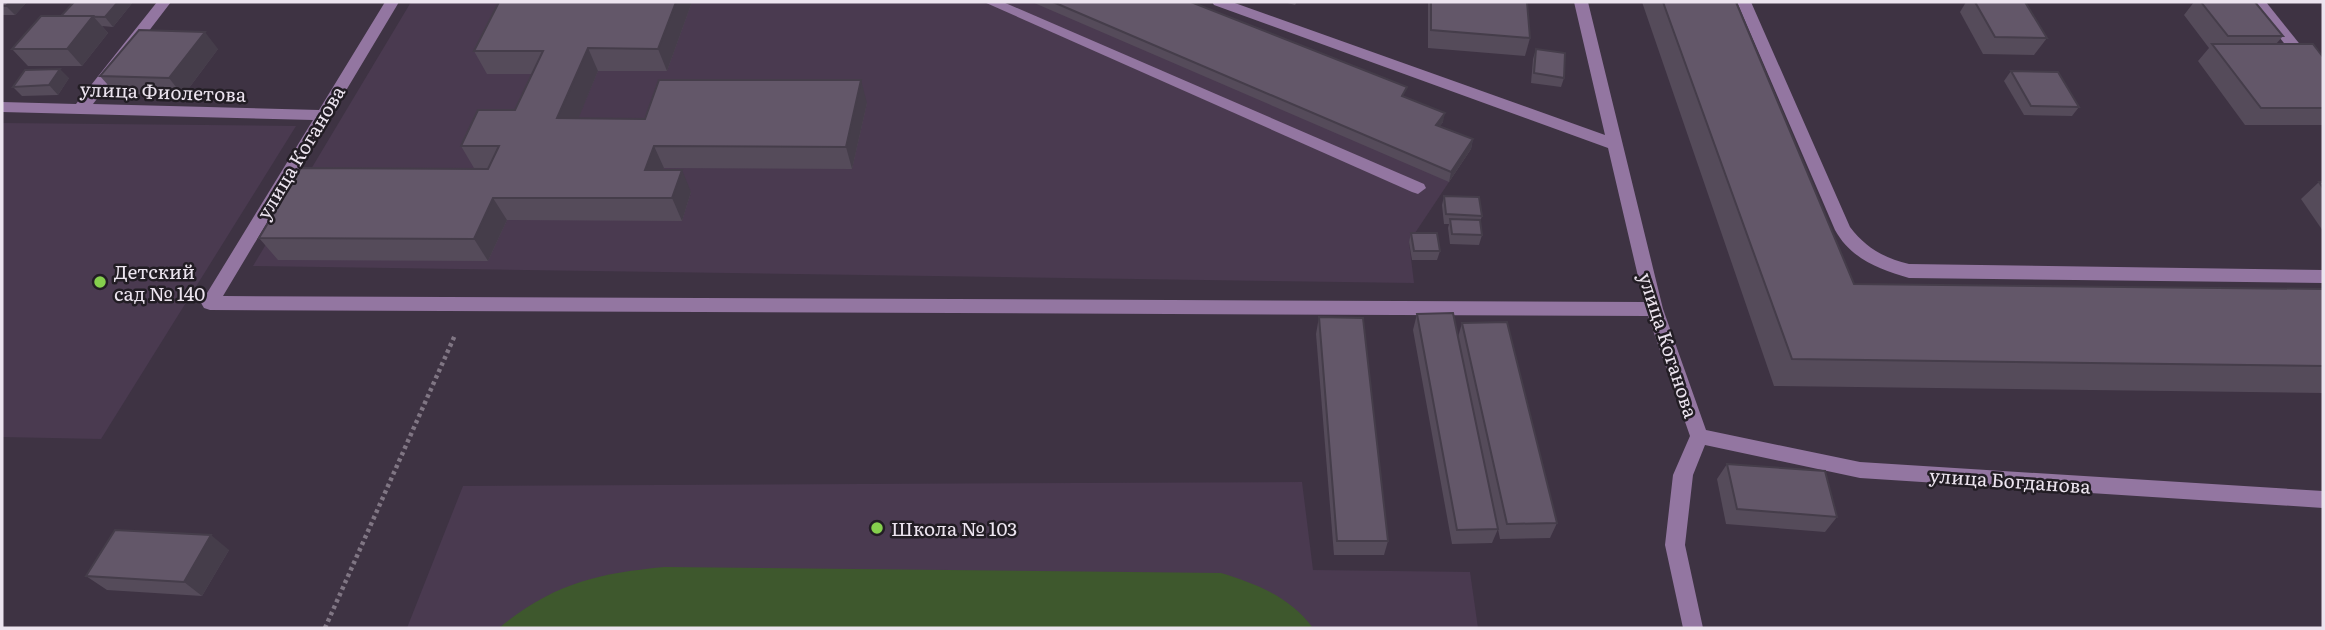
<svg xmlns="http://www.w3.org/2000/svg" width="2325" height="630" font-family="Literata,serif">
  <rect width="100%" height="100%" fill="#3e3343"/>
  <g fill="#4a3a50">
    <path d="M411 2H1167L1405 97 1400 105 1434 134 1471 149 1409 242 1414 283 253 266Z"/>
    <path d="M2 123 296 126 101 439 2 437Z"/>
    <path d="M1302 482 1313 570 1470 572 1478 628H407L463 486Z"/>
  </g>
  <path fill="#3e582d" d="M665 567 1221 573C1257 584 1290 597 1313 628H499C552 584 598 573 665 567Z"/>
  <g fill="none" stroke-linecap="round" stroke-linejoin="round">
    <path stroke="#807684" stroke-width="4.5" stroke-dasharray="3.5 3.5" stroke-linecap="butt" d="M325 628 455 335"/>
    <g fill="#9376a1" fill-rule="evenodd">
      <path d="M157 2H171L93 104 319 110 385 2H399L223 296 1644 302 1608 148 1214 5 1212 2H1232L1605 135 1574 2H1588L1663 309 1706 430 1860 462 2323 491V508L1860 478 1705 445 1693 475 1685 545 1703 628H1683L1665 545 1673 475 1690 436 1648 316 210 310 204 308 201 303 204 298 313 120 2 112V102L76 104Z"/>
      <path d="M984 2H1003L1424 184 1426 188 1418 194 1412 192Z"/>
      <path d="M1737 2H1751L1850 227C1866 248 1884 258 1909 264L2323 270V283L1909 278C1879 269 1851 259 1835 230Z"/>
      <path d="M2252 2H2266L2323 73V88L2318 87Z"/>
    </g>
  </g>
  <g fill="#554b5a">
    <path d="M2 2H27L15 15H2Z"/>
    <path d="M74 2H133L113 27 102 26 108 33 82 66H28L12 49 61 16Z"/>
    <path d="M499 2H692L667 71H598L578 118 645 119 867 103 852 169 664 168 663 170 691 192 682 221 507 220 488 261 278 260 259 238 488 169V168H474L461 146 515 110 532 74H487L474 51Z"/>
    <path d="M1032 2H1191L1405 97 1443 122 1440 126 1473 139 1471 149 1449 182Z"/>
    <path d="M1284 2H1297L1295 5Z"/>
    <path d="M1428 2H1527L1530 38 1525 56 1428 48Z"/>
    <path d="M1642 2H1736L1854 284 2323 289V393L1774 386Z"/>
    <path d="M1966 2H2025L2047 38 2034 55 1983 54 1960 12Z"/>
    <path d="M2194 2H2255L2283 36 2276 44 2323 57V125H2245L2198 61 2209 48 2184 15Z"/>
    <path d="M218 49 183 96 115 93 100 76Z"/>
    <path d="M1536 49 1564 78 1561 87 1531 83 1533 59Z"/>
    <path d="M2011 71 2079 107 2072 116 2024 115 2004 81Z"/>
    <path d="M69 78 58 95 22 96 13 87Z"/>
    <path d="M2319 182H2323V231L2301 199Z"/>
    <path d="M1444 196 1482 216 1480 222 1482 235 1479 245 1450 244 1448 228 1449 224H1444L1442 205Z"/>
    <path d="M1411 233 1440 251 1437 260H1412L1409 242Z"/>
    <path d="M1417 314 1458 337 1462 323 1557 523 1550 538 1500 539 1492 500 1498 529 1492 543 1452 544 1413 330Z"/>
    <path d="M1319 317 1388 541 1384 555H1334L1316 334Z"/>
    <path d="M1727 464 1837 517 1825 532 1726 524 1717 479Z"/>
    <path d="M229 550 202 596 107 590 86 576Z"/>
  </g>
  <g fill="#453d4a">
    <path d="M10 2H27L15 15 6 6Z"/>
    <path d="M118 2H133L113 27 105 17Z"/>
    <path d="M676 2H692L667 71 658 49Z"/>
    <path d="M93 16 108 33 82 66 67 49Z"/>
    <path d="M205 32 218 49 183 96 169 78Z"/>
    <path d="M588 48 598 71 569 141 557 118Z"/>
    <path d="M60 69 69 78 58 95 49 85Z"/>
    <path d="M861 80 867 103 852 169 846 147Z"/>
    <path d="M1445 113 1443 122 1434 134 1436 125Z"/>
    <path d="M1473 139 1471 149 1449 182 1451 172Z"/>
    <path d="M654 146 664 168 655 192 645 170Z"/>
    <path d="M682 170 691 192 682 221 672 198Z"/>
    <path d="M493 198 507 220 488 261 474 239Z"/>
    <path d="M211 535 229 550 202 596 184 582Z"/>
  </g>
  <g fill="#635769" stroke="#453d4a" stroke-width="2">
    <path d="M2 2H10L6 6H2Z"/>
    <path d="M74 2H118L105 17 61 16Z"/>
    <path d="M499 2H676L658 49 588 48 557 118 645 119 659 80H861L846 147 654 146 645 170H682L672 198H493L474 239 259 238 301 168 488 169 499 146H461L478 110H515L543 51H474Z"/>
    <path d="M1053 2H1191L1407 87 1402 96 1445 113 1436 125 1473 139 1451 172Z"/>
    <path d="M1431 2H1527L1530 38 1431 30Z"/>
    <path d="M1663 2H1736L1854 284 2323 289V366L1792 359Z"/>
    <path d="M1975 2H2025L2047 38 1995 37Z"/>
    <path d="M2201 2H2255L2283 36H2228Z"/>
    <path d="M41 16H93L67 49H12Z"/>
    <path d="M139 30 205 32 169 78 100 76Z"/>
    <path d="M2212 44H2313L2323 57V108H2261Z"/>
    <path d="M1536 49 1565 53 1564 78 1534 73Z"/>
    <path d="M60 69 49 85 13 87 25 70Z"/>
    <path d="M2011 71 2058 72 2079 107 2031 106Z"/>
    <path d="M2319 182H2323V188Z"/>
    <path d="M1444 196 1479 197 1482 216 1446 214Z"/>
    <path d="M1450 219 1480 220 1482 235 1452 234Z"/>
    <path d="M1411 233H1437L1440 251H1414Z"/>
    <path d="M1453 313 1498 529 1457 530 1417 314Z"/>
    <path d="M1319 317 1363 318 1388 541H1337Z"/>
    <path d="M1507 322 1557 523 1507 524 1462 323Z"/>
    <path d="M1727 464 1825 471 1837 517 1737 509Z"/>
    <path d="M115 530 211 535 184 582 86 576Z"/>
  </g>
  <g fill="#85cf4d" stroke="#221d24" stroke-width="2.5">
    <circle cx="100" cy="282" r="7"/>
    <circle cx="877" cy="528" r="7"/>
  </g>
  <g text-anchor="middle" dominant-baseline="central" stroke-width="5" stroke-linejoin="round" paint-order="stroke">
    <g font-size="19" fill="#ece4ef" stroke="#221d24">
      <text transform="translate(163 91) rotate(2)">улица Фиолетова</text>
      <text transform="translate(300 152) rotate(-59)">улица Коганова</text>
      <text transform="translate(1669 345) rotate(72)">улица Коганова</text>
      <text transform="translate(2010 480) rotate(4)">улица Богданова</text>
    </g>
    <g font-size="19" fill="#ece4ef" stroke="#221d24" text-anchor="start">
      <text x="114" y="271">Детский<tspan x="114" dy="22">сад № 140</tspan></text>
      <text x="891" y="528">Школа № 103</text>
    </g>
  </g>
  <rect width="2325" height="630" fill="none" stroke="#ece4ef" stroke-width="7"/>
</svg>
